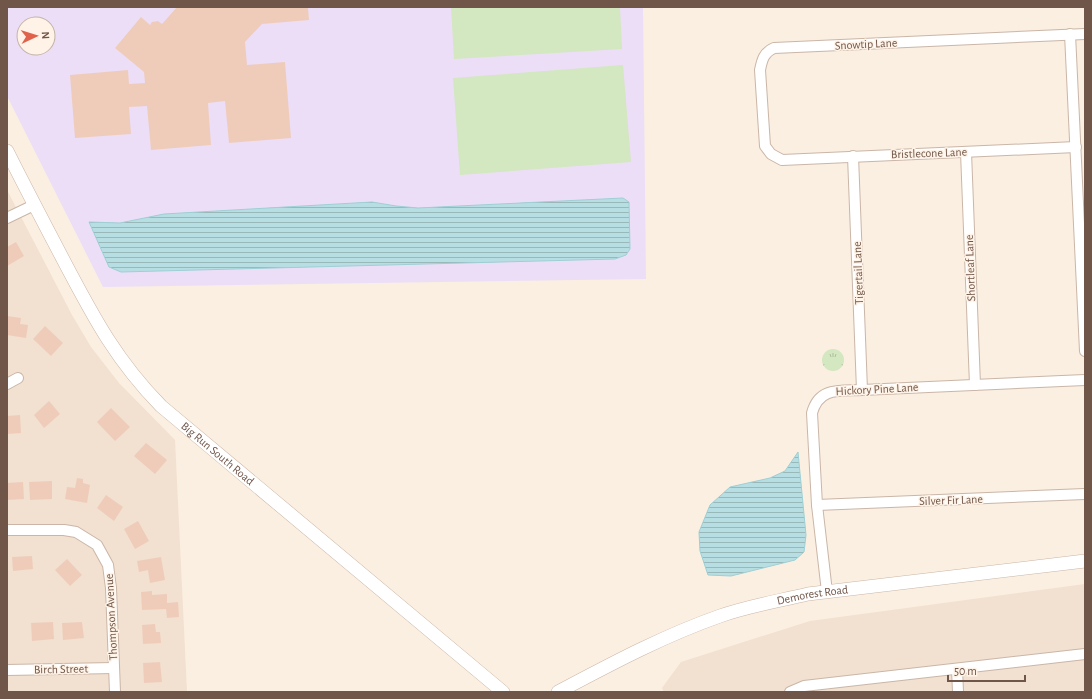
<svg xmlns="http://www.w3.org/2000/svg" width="1092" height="699" font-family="'Alegreya Sans',sans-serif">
  <defs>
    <pattern id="park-tufts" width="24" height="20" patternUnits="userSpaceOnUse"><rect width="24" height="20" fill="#d3e7c0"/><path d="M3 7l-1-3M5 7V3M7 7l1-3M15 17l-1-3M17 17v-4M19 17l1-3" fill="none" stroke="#b0be9e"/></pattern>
    <pattern id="water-rules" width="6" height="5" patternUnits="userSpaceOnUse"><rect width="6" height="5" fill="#b7dfe3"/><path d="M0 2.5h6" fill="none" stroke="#99b8ba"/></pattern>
  </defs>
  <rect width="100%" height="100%" fill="#fbefe1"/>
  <g fill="#f2e0d0">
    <path d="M7 190 72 315 91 347 119 383 175 440 187 692H7Z"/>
    <path d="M1085 584V692H664L662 688 681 662 810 621Z"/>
  </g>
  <path fill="#ecdef7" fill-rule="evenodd" d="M7 7H643L646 279 103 287 7 96ZM24 24H48V48H24Z"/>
  <g fill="#d3e7c0">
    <path d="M451 7H620L622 49 454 59Z"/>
    <path d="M623 65 631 162 460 175 453 78Z"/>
  </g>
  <circle fill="url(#park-tufts)" cx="833" cy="360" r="11"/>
  <g fill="url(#water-rules)" stroke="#9ecfd4">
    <path d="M623 198 629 202 630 249 626 255 615 259 121 272 109 267 89 222 120 223 164 214 372 202 396 206 418 208Z"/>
    <path d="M798 452 806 535 804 552 795 560 731 576 708 575 700 551 699 532 710 505 730 487 770 478 785 471Z"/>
  </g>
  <g fill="#efccba">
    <path d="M177 7H312L308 8 309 20 262 24 245 42 247 65 285 62 291 138 229 143 225 101 208 103 211 145 151 150 147 106 129 107 131 134 75 138 70 75 128 70 129 84 145 83 144 72 115 48 141 17 150 25 152 22 158 21 162 24Z"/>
    <path d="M16 242 24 256 7 266V247Z"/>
    <path d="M7 316 21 318 20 324 28 325 26 338 7 335Z"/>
    <path d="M45 326 63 343 51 356 33 339Z"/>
    <path d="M49 401 60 414 44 428 34 415Z"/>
    <path d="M111 408 130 427 115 441 97 422Z"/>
    <path d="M20 415 21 433 7 434V416Z"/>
    <path d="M146 443 167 460 155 474 134 456Z"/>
    <path d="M77 478 83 479V483L90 485 87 503 65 499 67 487 75 488Z"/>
    <path d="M52 481V499L30 500 29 482Z"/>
    <path d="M23 482 24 499 7 500V483Z"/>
    <path d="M106 495 123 507 114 521 97 508Z"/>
    <path d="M138 521 149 541 135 549 124 529Z"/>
    <path d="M32 556 33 569 13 571 12 557Z"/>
    <path d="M161 557 165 580 150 583 148 570 139 572 137 561Z"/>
    <path d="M67 559 82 575 70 586 55 570Z"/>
    <path d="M152 591V595L167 594V603L178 602 179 617 167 618 166 609 142 610 141 592Z"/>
    <path d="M53 622 54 639 32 641 31 623Z"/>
    <path d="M82 622 84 638 63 640 62 623Z"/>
    <path d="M155 624 156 632H160L161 643 143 644 142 625Z"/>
    <path d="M160 662 162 682 144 683 143 663Z"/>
  </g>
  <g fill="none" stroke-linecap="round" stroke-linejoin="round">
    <g stroke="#cab6a8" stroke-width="12">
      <g id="minor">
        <path d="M1070 34 1085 351"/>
        <path d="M1076 147 782 160 771 154 765 146 760 70C762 60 764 52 774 48L1085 34"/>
        <path d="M966 152 975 385"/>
        <path d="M853 156 862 390"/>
        <path d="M7 218 34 205"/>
        <path d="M7 384 18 378"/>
        <path d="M817 505 1085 494"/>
        <path d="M7 530H64L76 532 97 545 108 565 111 588 115 692"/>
        <path d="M827 592 817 505 812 413C819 387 839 391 862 390L1085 380"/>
        <path d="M957 669 958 692"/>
        <path d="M7 670 114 668"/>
        <path d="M790 692 804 686 1085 654"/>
      </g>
    </g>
    <g stroke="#cab6a8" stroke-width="14">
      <g id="tertiary">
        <path id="s1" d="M7 151C26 189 46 227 66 265 95 320 117 361 161 406L503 692"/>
        <path id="s2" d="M558 692C611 664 663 636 720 616 748 606 779 601 808 594L1085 561"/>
      </g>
    </g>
    <use href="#minor" stroke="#fff" stroke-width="10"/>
    <use href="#tertiary" stroke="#fff" stroke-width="13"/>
  </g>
  <g text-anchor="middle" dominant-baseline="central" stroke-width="3" stroke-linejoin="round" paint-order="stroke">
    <g font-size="12" fill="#705549" stroke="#fef3e6">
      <text transform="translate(866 44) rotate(-3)">Snowtip Lane</text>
      <text transform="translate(929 153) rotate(-2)">Bristlecone Lane</text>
      <text transform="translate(970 268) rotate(-92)">Shortleaf Lane</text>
      <text transform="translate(858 273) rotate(-92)">Tigertail Lane</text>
      <text transform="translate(877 389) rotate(-3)">Hickory Pine Lane</text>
      <text stroke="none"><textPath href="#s1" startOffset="373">Big Run South Road</textPath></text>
      <text transform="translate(951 500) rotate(-2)">Silver Fir Lane</text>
      <text stroke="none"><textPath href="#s2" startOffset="274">Demorest Road</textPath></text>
      <text transform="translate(111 617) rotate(-93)">Thompson Avenue</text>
      <text transform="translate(61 669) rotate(-1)">Birch Street</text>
    </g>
  </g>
  <rect width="1092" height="699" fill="none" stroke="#705549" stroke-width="16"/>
  <g transform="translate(36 36) rotate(86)"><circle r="19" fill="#fef3e6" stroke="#c5b4a7"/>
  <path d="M0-3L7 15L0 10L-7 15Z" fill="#e0624b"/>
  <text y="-6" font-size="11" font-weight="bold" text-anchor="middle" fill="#705549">N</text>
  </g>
  <path d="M948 675v6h77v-6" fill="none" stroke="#705549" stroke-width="2"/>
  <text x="954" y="675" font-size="12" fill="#705549" stroke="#fef3e6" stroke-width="3" paint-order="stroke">50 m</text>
</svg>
